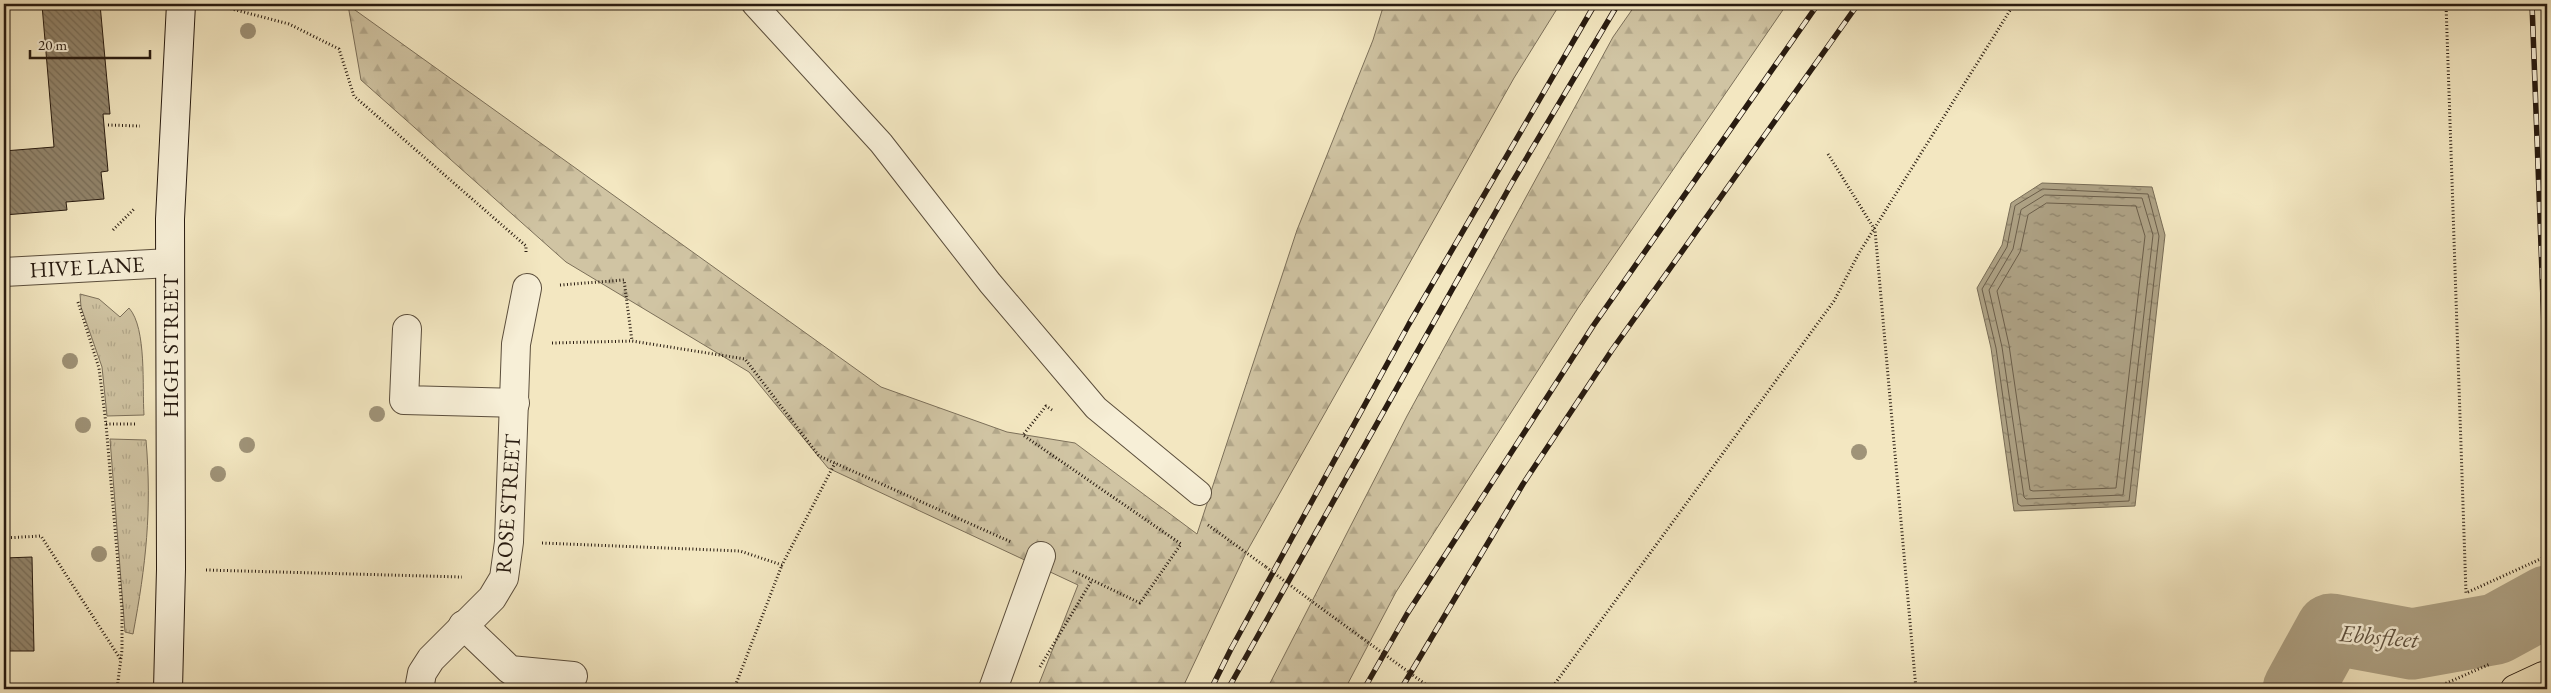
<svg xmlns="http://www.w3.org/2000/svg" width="2551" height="693" font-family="'EB Garamond',serif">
  <defs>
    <pattern id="grass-tufts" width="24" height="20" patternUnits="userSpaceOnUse" patternTransform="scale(1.25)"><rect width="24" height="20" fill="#d0c4a3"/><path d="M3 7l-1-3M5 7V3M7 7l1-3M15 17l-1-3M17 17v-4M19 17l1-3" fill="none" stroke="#b3a88b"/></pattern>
    <pattern id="forest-firs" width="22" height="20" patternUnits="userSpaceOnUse" patternTransform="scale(1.25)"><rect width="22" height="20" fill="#d0c4a3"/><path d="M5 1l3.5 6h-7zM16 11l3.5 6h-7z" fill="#b3a88b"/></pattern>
    <pattern id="water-ripples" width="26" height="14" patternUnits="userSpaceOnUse" patternTransform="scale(1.25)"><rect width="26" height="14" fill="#aea285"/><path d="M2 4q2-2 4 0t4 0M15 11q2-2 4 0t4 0" fill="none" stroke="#8e836b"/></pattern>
    <pattern id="building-back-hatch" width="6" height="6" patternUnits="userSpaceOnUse" patternTransform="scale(1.25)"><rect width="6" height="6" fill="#92856c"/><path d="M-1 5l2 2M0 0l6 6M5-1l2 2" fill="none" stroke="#776c57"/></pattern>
  </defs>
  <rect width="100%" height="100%" fill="#f3e7c1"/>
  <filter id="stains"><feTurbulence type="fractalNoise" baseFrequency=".004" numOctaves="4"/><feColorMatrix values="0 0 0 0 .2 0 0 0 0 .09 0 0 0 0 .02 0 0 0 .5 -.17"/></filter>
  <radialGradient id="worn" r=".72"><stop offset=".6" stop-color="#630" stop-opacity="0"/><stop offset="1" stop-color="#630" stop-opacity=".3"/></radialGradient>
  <g fill="url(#grass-tufts)" stroke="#7c705a">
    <path d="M80 294 99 299 120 317 129 308C147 328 142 388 144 415L107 416 102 367 81 307Z"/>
    <path d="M110 439 146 440C152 510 146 565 133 634L125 632Z"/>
  </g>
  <g fill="url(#forest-firs)" stroke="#7c705a">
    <path d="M1384 4H1560L1514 78 1246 553 1182 689H1037L1078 585 828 468 749 372 566 262 361 80 348 5 881 387 1007 432 1075 443 1197 534 1297 230 1373 40Z"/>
    <path d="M1636 4H1787L1578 308 1396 592 1345 689H1267L1407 416 1613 37Z"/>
  </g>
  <path fill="url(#water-ripples)" stroke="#786c56" d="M2042 183 2152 187 2165 235 2135 506 2014 511 1991 348 1977 288 2002 245 2011 203Z"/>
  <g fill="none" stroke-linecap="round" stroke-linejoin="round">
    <g stroke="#6b5e4a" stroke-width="1">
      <path d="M2043 189 2148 194 2159 236 2129 501 2021 506 2018 504 1996 348 1982 289 2007 247 2015 206Z"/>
      <path d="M2045 195 2142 198 2153 235 2123 495 2026 499 2024 497 2002 347 1989 290 2013 249 2021 210Z"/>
      <path d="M2047 203 2136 206 2145 236 2116 488 2033 491 2030 490 2009 345 1997 291 2020 252 2028 215Z"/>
    </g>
    <path stroke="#aea285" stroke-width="71" d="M2298 689 2331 629 2412 644 2496 629 2547 601"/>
  </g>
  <g fill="url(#building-back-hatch)" stroke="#281b10">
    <path d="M4 4H100L110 114H103L108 171 101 172 104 199 66 202 67 210 4 215V151L54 147 42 5 4 8Z"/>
    <path d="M32 557 34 651H4V558Z"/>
  </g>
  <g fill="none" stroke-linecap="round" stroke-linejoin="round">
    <g stroke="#5b4e3c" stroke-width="26">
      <path id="lane" d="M754 4 881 143 990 283 1096 408 1199 493"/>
    </g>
    <g stroke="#5b4e3c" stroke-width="30">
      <g id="street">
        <path d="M4 272 170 263"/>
        <path d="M407 329 404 400 515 403"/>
        <path d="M463 625 510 670 573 676"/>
        <path d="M419 689 422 673 431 659 492 598 504 578 509 542 516 344 527 288"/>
        <path d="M993 689 1041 556"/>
      </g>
    </g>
    <g stroke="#281b10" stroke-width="30">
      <path id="secondary" d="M168 689 171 569 170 219 181 4"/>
    </g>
    <g stroke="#281b10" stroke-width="30">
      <path id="primary" d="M2515 689 2543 676"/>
    </g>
    <g stroke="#281b10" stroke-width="3" stroke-dasharray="1 2.5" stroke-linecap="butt">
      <path d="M2446 4 2466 593 2547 556"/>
      <path d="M217 5 289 24 339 49 354 96 526 246V254"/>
      <path d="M108 125 140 126"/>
      <path d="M1828 154 1875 230 1916 689"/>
      <path d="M113 230 135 208"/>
      <path d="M560 285 624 280 632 341 745 359 819 456 1011 542"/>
      <path d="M78 302 99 368 106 424 122 610V650L117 689"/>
      <path d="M552 343 632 341"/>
      <path d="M1052 410 1046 406 1023 435 1181 544 1140 603 1073 571"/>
      <path d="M106 424H135"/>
      <path d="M1208 525 1266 567"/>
      <path d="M4 538 41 536 121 660"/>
      <path d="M542 543 740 551 782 565 835 463"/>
      <path d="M206 570 462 577"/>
      <path d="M1310 600 1362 638"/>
      <path d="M1040 667 1092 580"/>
      <path d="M734 689 782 565"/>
      <path d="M1551 689 1834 301 1859 253 2014 4"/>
      <path d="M2433 689 2490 664"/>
    </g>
    <use href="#lane" stroke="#f7efd7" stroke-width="24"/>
    <use href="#street" stroke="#f7efd7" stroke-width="28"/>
    <use href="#secondary" stroke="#f7efd7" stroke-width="28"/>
    <use href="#primary" stroke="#f3e7c1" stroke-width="28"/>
    <g stroke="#281b10" stroke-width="5.5">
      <g id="rail">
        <path d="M2532 4 2547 407"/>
        <path d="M1211 689 1231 649 1409 324 1595 4"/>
        <path d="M1228 689 1513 181 1618 4"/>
        <path d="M1364 689 1407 614 1593 326 1818 4"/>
        <path d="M1401 689 1523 484 1612 350 1858 4"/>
      </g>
    </g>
    <use href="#rail" stroke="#f7efd7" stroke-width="4" stroke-dasharray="11" stroke-linecap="butt"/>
    <g stroke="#281b10" stroke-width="3" stroke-dasharray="1 2.5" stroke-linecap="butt">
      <path d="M1266 567 1310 600"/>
      <path d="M1362 638 1432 689"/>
    </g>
  </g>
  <g fill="#9f9378">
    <circle cx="248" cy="31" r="8"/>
    <circle cx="70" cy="361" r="8"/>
    <circle cx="377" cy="414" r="8"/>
    <circle cx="83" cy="425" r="8"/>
    <circle cx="247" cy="445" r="8"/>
    <circle cx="1859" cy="452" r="8"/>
    <circle cx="218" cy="474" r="8"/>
    <circle cx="99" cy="554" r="8"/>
  </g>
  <g text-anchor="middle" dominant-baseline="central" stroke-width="5" stroke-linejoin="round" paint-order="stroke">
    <g font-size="22" fill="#281b10" stroke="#f7efd7">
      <text transform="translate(87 267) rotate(-3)">HIVE LANE</text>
      <text transform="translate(170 346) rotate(-90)">HIGH STREET</text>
      <text transform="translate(508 504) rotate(-86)">ROSE STREET</text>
    </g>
    <g font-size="24" font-style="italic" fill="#5e513f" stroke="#f7efd7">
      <text transform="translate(2379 636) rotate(5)">Ebbsfleet</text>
    </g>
  </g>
  <rect width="2551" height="693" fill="none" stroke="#f3e7c1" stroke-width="20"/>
  <rect x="5" y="5" width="2541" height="683" fill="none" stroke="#281b10" stroke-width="2.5"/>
  <rect x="10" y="10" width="2531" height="673" fill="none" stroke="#281b10"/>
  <path d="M30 50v8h120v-8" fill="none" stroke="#281b10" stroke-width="2.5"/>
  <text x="38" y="50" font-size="15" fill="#281b10" stroke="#f7efd7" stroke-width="4" paint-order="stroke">20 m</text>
  <rect width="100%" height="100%" filter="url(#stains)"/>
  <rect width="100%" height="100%" fill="url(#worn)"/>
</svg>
